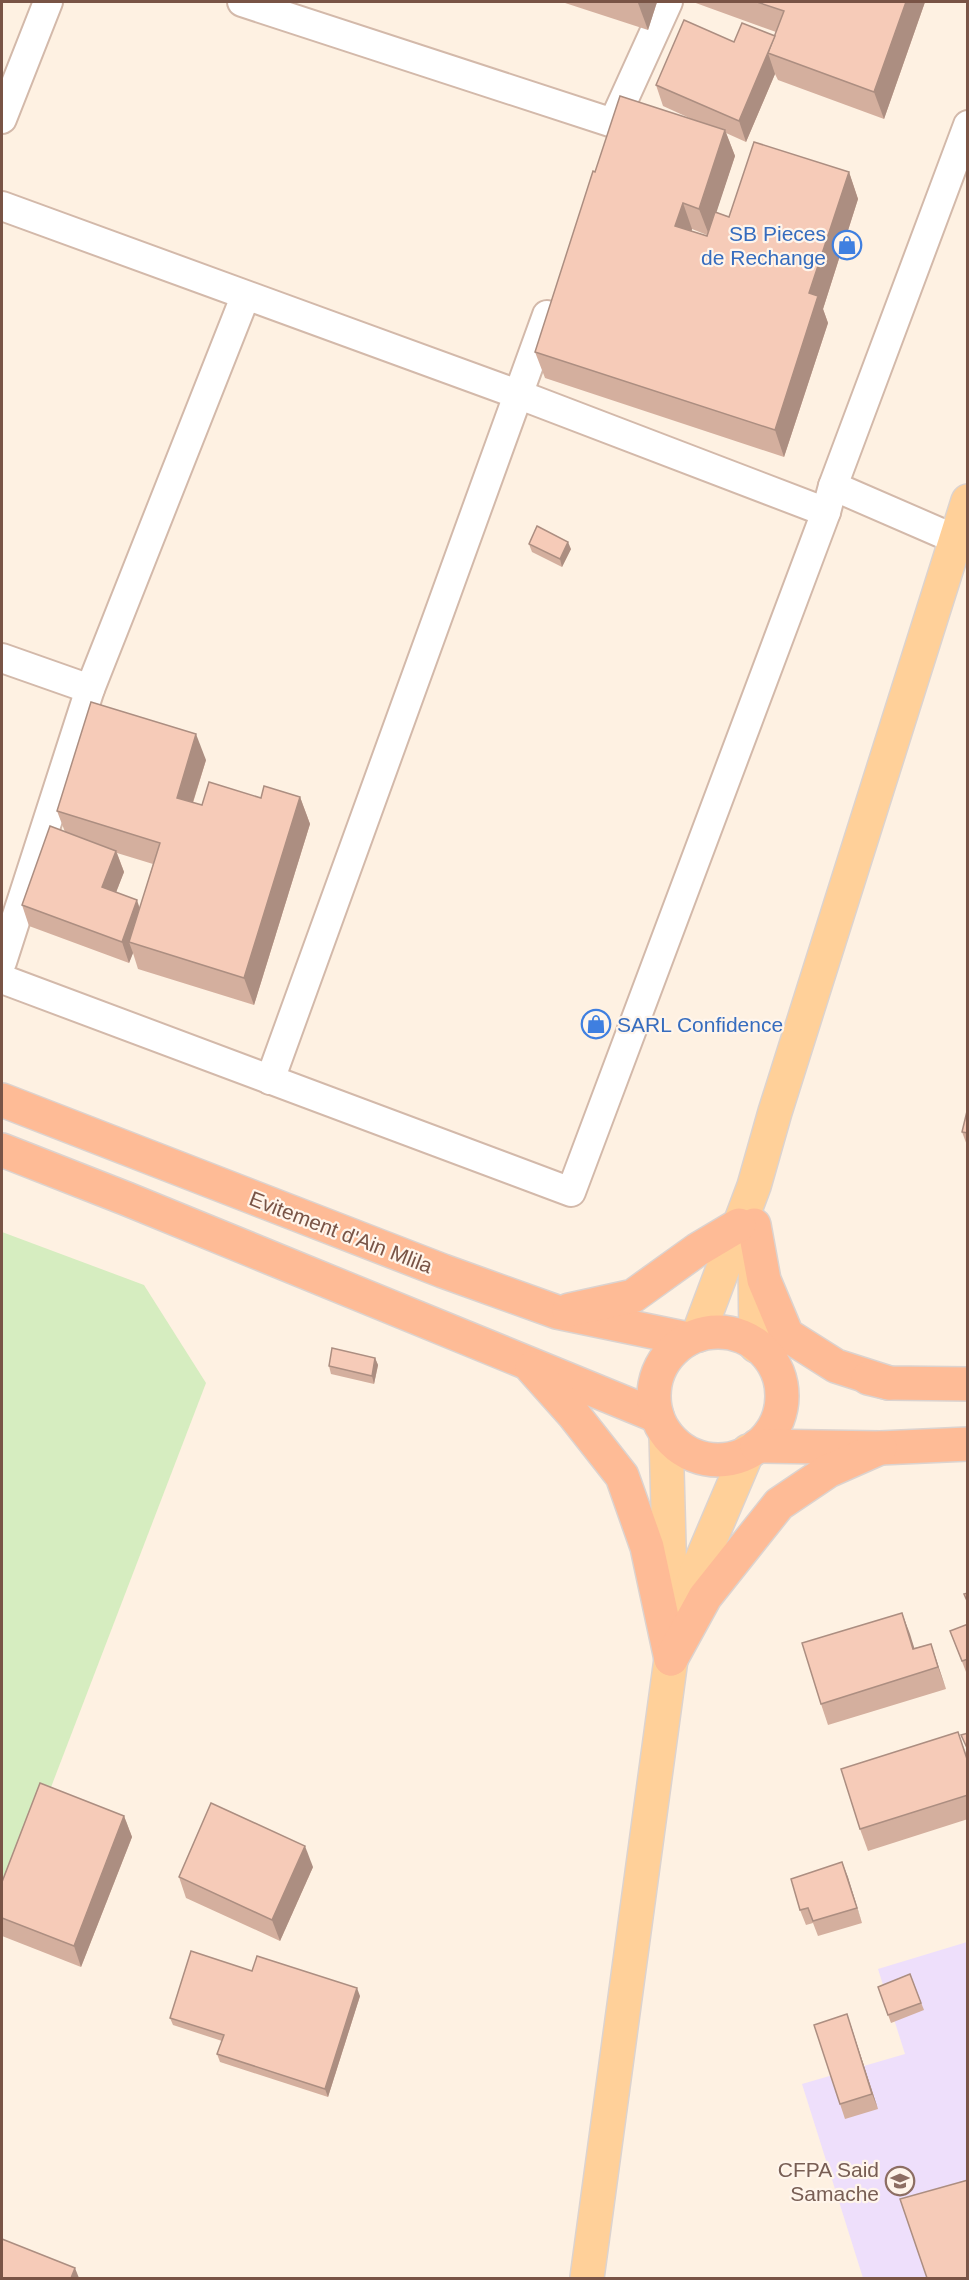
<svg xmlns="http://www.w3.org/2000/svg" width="969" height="2280" font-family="Helvetica,sans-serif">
  <rect width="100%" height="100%" fill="#fef1e2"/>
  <path fill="#eedffb" d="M967 1942V2278H863L802 2084 905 2054 878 1969Z"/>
  <path fill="#d6edc0" d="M2 1232 144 1285 206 1383 2 1915Z"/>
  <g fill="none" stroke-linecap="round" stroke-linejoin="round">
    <g stroke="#d3b9aa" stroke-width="32">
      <g id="minor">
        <path d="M242 2 613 123 668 2"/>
        <path d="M2 119 48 2"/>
        <path d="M2 206 520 395 826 512"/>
        <path d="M833 486 955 539"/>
        <path d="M2 658 90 689"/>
        <path d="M2 962 90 689 245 297"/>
        <path d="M2 979 571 1192 826 512 833 486 968 125"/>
        <path d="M270 1080 547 315"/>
      </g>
    </g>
    <g stroke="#dcd3cf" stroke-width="36">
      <g id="primary">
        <path d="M755 1257 756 1346"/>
        <path d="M698 1335 754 1186 775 1112 968 501"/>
        <path d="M666 1434 671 1618"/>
        <path d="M587 2278 671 1659 696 1573 748 1451"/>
      </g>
    </g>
    <g stroke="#dcd3cf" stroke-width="36">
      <g id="trunk">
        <path d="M2 1100 443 1271 557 1312 688 1339"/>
        <path d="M2 1150 127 1199 657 1416"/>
        <path d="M754 1225 764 1280 787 1335 836 1366 889 1383"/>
        <path d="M569 1310 633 1296 697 1250 739 1225"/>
        <circle cx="718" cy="1396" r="64"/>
        <path d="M532 1368 574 1415 622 1476 647 1547 671 1659"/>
        <path d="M868 1378 889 1383 968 1384"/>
        <path d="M757 1446 880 1448 968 1444"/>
        <path d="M671 1659 705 1597 779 1504 828 1471 880 1448"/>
      </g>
    </g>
    <use href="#minor" stroke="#fff" stroke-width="28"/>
    <use href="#primary" stroke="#ffd099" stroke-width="33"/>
    <use href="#trunk" stroke="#febb96" stroke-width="33"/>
  </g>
  <g fill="#d4af9e" fill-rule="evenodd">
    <path d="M562 2H657L648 30Z"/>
    <path d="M693 2H925L884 119 778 80 775 74 746 142 726 133 735 156 716 212 729 217 849 172 858 199 823 309 828 323 784 457 545 378 535 352 595 172 696 121 663 106 656 85 734 42 774 36 776 32ZM692 229 707 235V236L692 231Z"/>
    <path d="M529 544 571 549 562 567 532 552Z"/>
    <path d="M206 760 193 803 202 805 261 798 300 797 310 824 254 1005 138 969 133 953 129 963 29 926 22 905 65 832 57 811ZM117 853 153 864 140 908 116 892 124 872Z"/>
    <path d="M968 1107V1148L962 1132Z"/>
    <path d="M375 1358 378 1365 374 1384 331 1374 329 1366Z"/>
    <path d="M902 1613 914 1648 931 1644 946 1689 828 1725 821 1704Z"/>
    <path d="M968 1624V1677L950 1631Z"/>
    <path d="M958 1732 968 1759V1819L868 1851 860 1829Z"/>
    <path d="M124 1816 132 1837 81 1967 2 1936V1882Z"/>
    <path d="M842 1862 862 1923 818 1936 813 1923 806 1925 800 1910Z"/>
    <path d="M313 1867 280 1941 186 1898 179 1877Z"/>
    <path d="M252 1971 360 1996 328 2097 220 2062 217 2054 222 2041 173 2025 170 2018Z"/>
    <path d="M910 1974 924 2010 891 2023 878 1987Z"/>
    <path d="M847 2014 878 2109 845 2119 840 2104Z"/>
  </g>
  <g fill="#ac8e81">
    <path d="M639 2H657L648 30 638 3Z"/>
    <path d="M906 2H925L884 119 874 92Z"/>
    <path d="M775 36 768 53 775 74 746 142 739 121Z"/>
    <path d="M725 130 735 156 709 235 699 209Z"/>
    <path d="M849 172 858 199 823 309 828 323 784 457 775 430 809 293Z"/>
    <path d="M683 203 692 229 685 253 675 226Z"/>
    <path d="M568 542 571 549 562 567 560 559Z"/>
    <path d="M196 734 206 760 186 824 177 798Z"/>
    <path d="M300 797 310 824 254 1005 244 978Z"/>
    <path d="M116 851 124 872 110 908 102 887Z"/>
    <path d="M137 900 144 921 129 942 133 953 129 963 122 942Z"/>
    <path d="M375 1358 378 1365 374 1384 372 1376Z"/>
    <path d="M902 1613 910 1634 921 1670 913 1649Z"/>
    <path d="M931 1644 946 1689 938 1667Z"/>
    <path d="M124 1816 132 1837 81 1967 74 1946Z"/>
    <path d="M305 1846 313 1867 280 1941 272 1920Z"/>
    <path d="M842 1862 848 1877 862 1923 857 1908Z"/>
    <path d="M357 1988 360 1996 328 2097 325 2089Z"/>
    <path d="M847 2014 852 2029 878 2109 872 2094Z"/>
    <path d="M75 2268 79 2278H71Z"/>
  </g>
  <g fill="#f6cbb8" stroke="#ac8e81" stroke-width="1.5">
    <path d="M757 2H906L874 92 768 53 784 11Z"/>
    <path d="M684 20 734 42 742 23 775 36 739 121 656 85Z"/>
    <path d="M620 96 725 130 699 209 683 203 675 226 707 236 715 212 729 217 754 142 849 172 809 293 818 296 775 430 535 352 593 171 595 172Z"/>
    <path d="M537 526 568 542 560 559 529 544Z"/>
    <path d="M91 702 196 734 177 798 202 805 209 782 261 798 264 786 300 797 244 978 129 942 160 843 57 811Z"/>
    <path d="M50 826 116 851 102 887 137 900 122 942 22 905Z"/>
    <path d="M968 1107V1133L962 1132Z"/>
    <path d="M332 1348 375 1358 372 1376 329 1366Z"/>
    <path d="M968 1593V1603L964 1594Z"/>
    <path d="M902 1613 913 1649 931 1644 938 1667 821 1704 802 1643Z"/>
    <path d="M968 1624V1659L962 1661 950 1631Z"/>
    <path d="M958 1732 968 1762V1795L860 1829 841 1769Z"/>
    <path d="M968 1733V1750L961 1735Z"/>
    <path d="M40 1783 124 1816 74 1946 2 1918V1882Z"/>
    <path d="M211 1803 305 1846 272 1920 179 1877Z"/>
    <path d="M842 1862 857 1908 813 1921 808 1908 800 1910 791 1879Z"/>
    <path d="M191 1951 252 1971 257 1956 357 1988 325 2089 217 2054 224 2035 170 2018Z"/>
    <path d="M910 1974 921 2003 888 2015 878 1987Z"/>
    <path d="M847 2014 872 2094 840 2104 814 2025Z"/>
    <path d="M968 2180V2278H927L900 2199Z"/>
    <path d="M2 2239 75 2268 71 2278H2Z"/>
  </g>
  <defs>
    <g id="shop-ring" transform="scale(1.5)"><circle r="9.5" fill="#fff5eb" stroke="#3f7fe0" stroke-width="1.5"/><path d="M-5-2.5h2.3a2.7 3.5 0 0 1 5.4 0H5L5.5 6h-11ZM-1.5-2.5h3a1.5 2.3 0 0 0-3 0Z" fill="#3f7fe0"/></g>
    <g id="university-ring" transform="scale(1.5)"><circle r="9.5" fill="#fff5eb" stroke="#8d6e63" stroke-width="1.5"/><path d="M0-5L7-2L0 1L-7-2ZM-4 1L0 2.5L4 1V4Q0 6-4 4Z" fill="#8d6e63"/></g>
  </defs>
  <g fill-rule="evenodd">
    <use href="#shop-ring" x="847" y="245"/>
    <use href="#shop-ring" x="596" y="1024"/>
    <use href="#university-ring" x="900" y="2181"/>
  </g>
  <g text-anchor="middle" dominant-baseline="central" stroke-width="4.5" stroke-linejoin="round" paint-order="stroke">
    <g font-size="21" fill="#366cbe" stroke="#fff5eb" text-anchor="end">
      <text x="826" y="233">SB Pieces<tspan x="826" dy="24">de Rechange</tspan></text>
      <text x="617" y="1024" text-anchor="start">SARL Confidence</text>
    </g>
    <g font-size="21" fill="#795446" stroke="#fff5eb">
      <text transform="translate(341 1232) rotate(21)">Evitement d'Ain Mlila</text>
    </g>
    <g font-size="21" fill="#785e54" stroke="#fff5eb" text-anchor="end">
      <text x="879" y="2169">CFPA Said<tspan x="879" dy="24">Samache</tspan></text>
    </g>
  </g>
  <rect width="969" height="2280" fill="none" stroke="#795446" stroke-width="6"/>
</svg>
